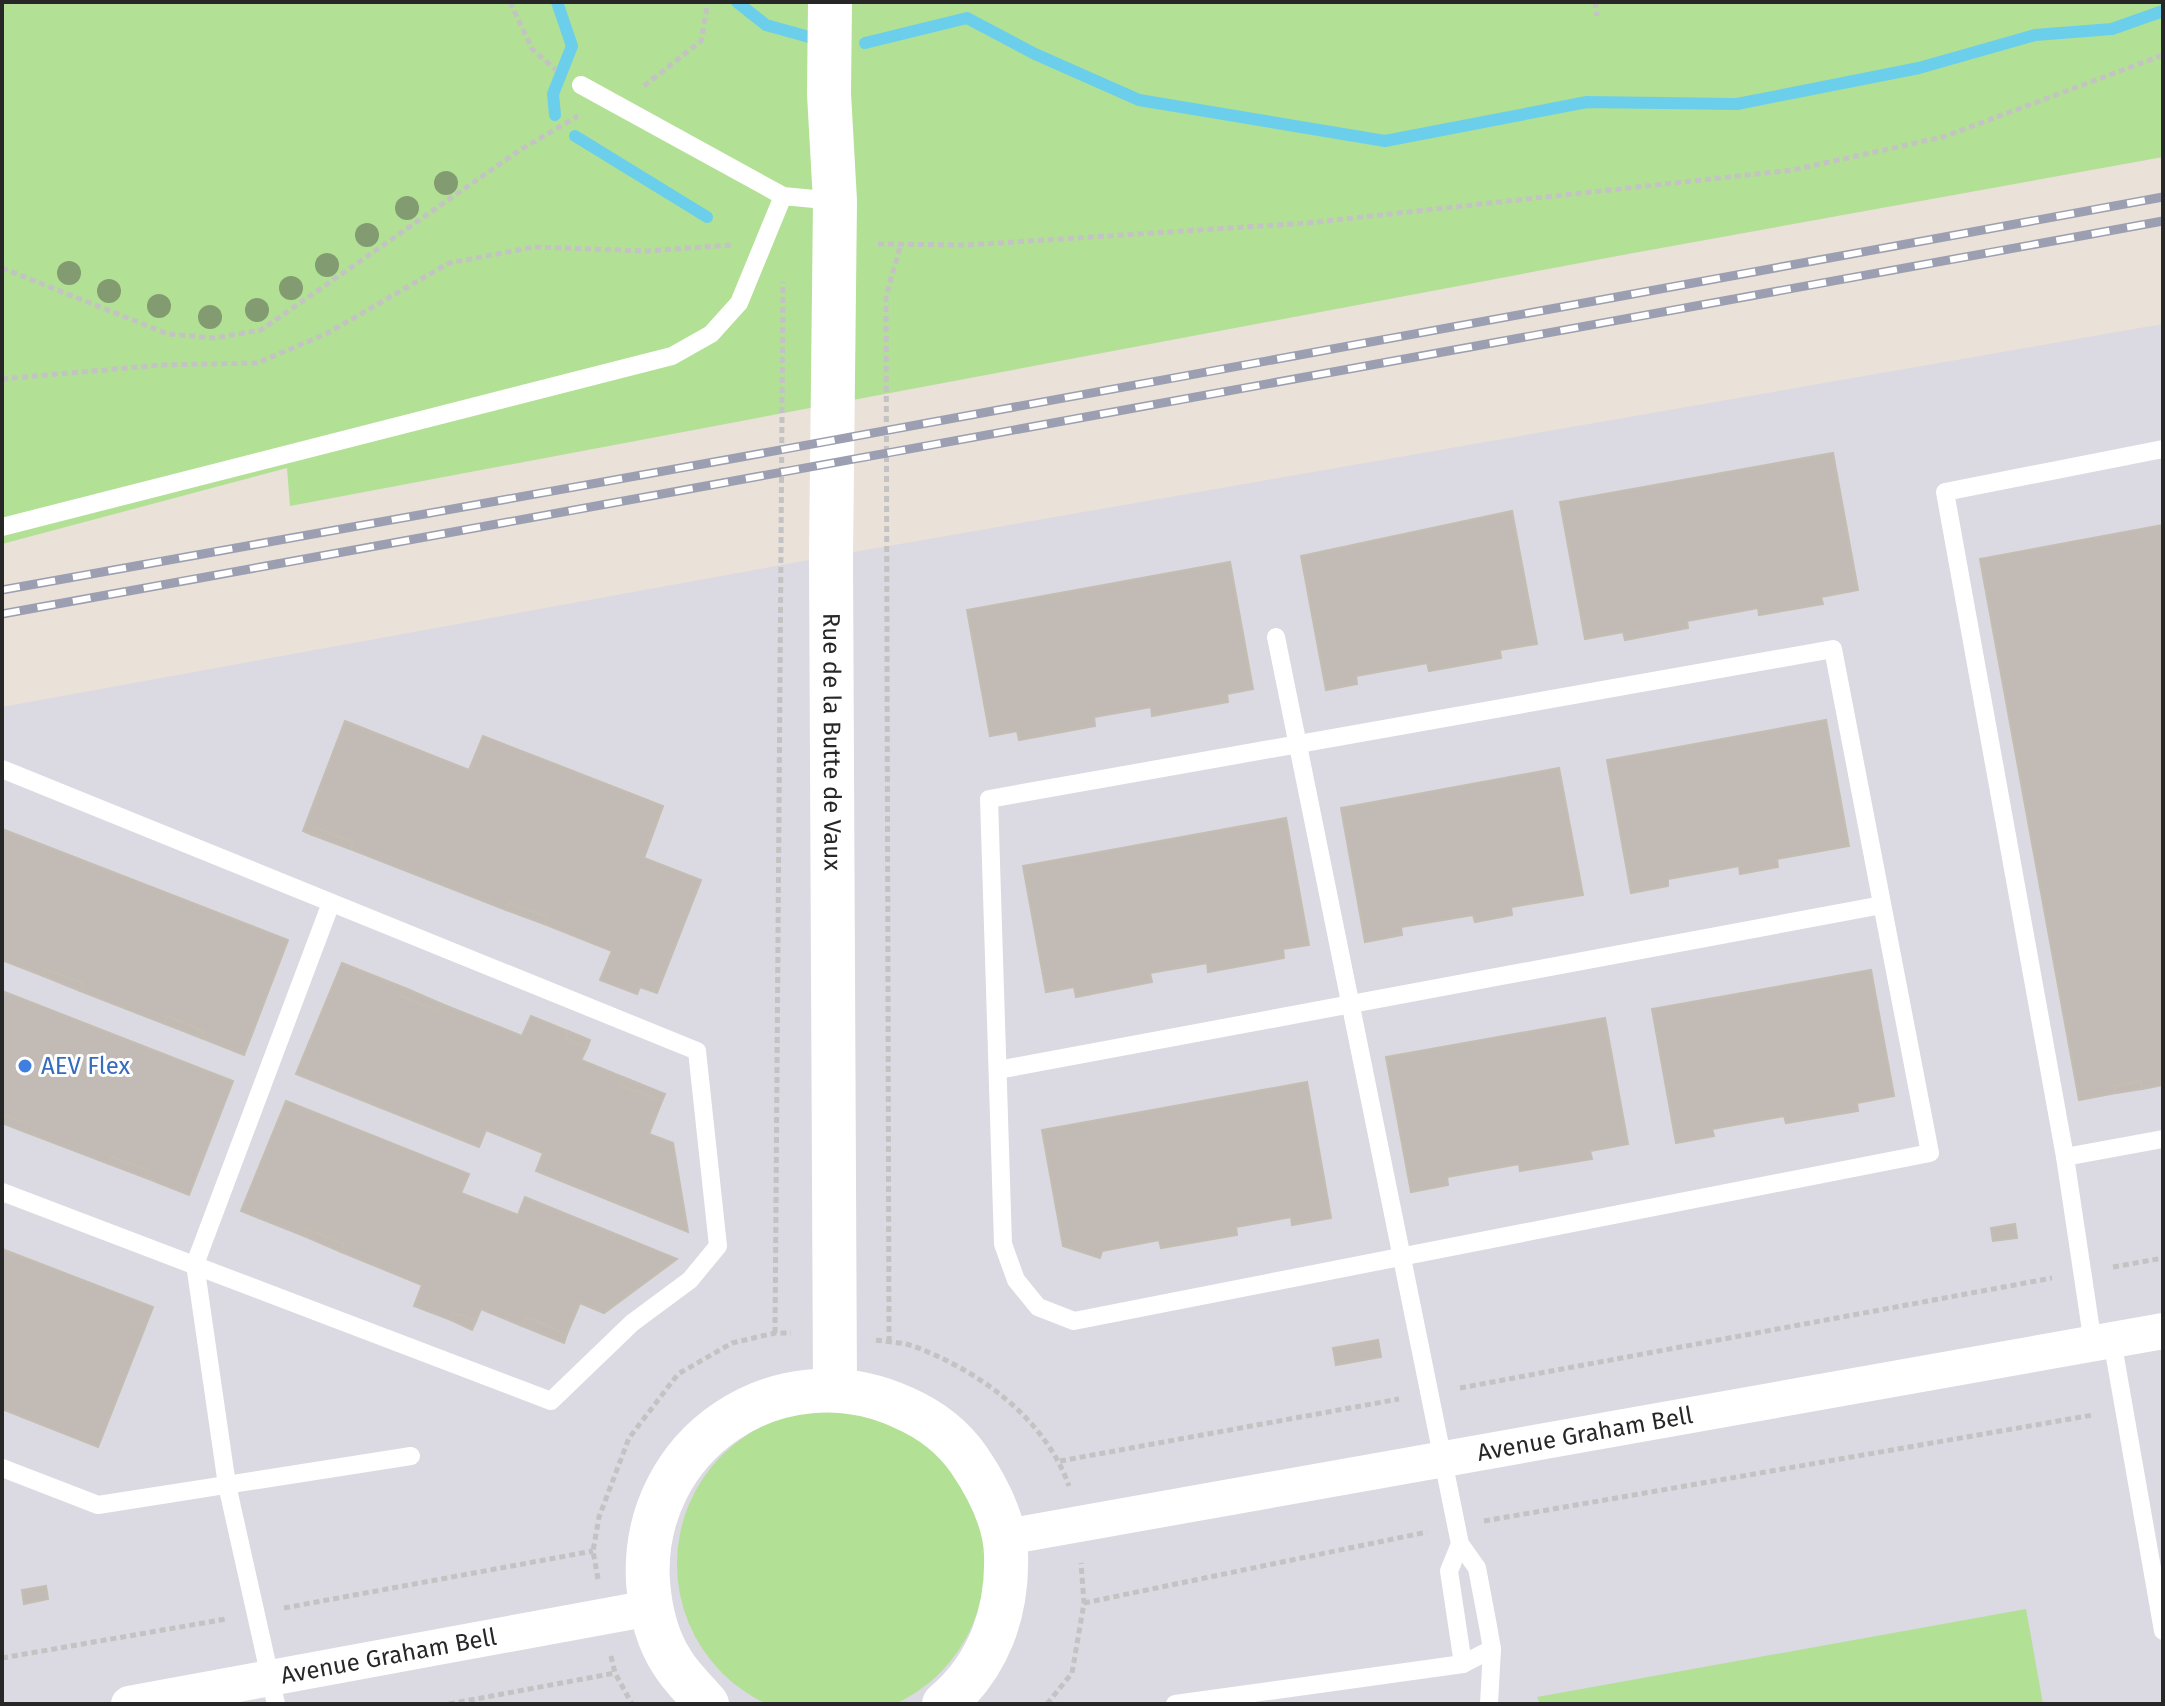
<svg xmlns="http://www.w3.org/2000/svg" width="2165" height="1706" font-family="'Fira Sans',sans-serif">
  <rect width="100%" height="100%" fill="#eae1d8"/>
  <path fill="#dbd9e2" d="M2163 324V1704H2V707L831 556Z"/>
  <g fill="#b2e094">
    <path d="M2 2H2163V157L1628 254 290 506 287 468 2 544Z"/>
    <circle cx="831" cy="1564" r="154"/>
    <path d="M2026 1609 2043 1704H1540L1537 1697Z"/>
  </g>
  <g fill="none" stroke-linecap="round" stroke-linejoin="round">
    <g stroke="#6bcfec" stroke-width="12">
      <path d="M737 2 766 25 809 37"/>
      <path d="M865 43 967 18 1035 54 1139 100 1385 141 1587 102 1737 104 1919 68 2035 35 2112 29 2163 11"/>
      <path d="M555 115 553 94 572 46 557 2"/>
      <path d="M575 136 707 217"/>
    </g>
  </g>
  <g fill="#c2bbb5" stroke="#c4bdb2" stroke-width="2">
    <path d="M1833 453 1858 590 1821 597 1823 604 1759 615 1758 608 1687 621 1688 628 1625 640 1623 632 1585 639 1560 502Z"/>
    <path d="M1512 511 1537 644 1500 650 1501 658 1429 671 1427 663 1356 676 1357 684 1326 690 1301 556Z"/>
    <path d="M2163 525V1085L2142 1089 2141 1081 2115 1086 2116 1093 2079 1100 1980 559Z"/>
    <path d="M1230 562 1253 689 1227 694 1228 702 1152 716 1151 707 1094 717 1095 726 1019 740 1017 731 990 736 967 610Z"/>
    <path d="M1826 720 1849 846 1777 859 1778 867 1740 874 1739 866 1668 879V886L1631 893 1607 760Z"/>
    <path d="M345 721 469 770 483 736 663 806 644 858 701 880 657 993 640 987 637 994 600 980 612 951 544 924 547 917 509 903 506 910 350 849 353 842 315 827 312 835 303 831Z"/>
    <path d="M1559 768 1583 895 1511 907 1512 915 1475 922 1473 915 1401 927 1402 935 1365 942 1341 808Z"/>
    <path d="M1286 818 1309 945 1283 949 1284 958 1208 972 1207 963 1150 973 1152 982 1076 997 1074 987 1046 992 1023 866Z"/>
    <path d="M315 827 353 842 350 849 312 835Z"/>
    <path d="M2 829 288 940 244 1055 201 1038 204 1031 167 1016 165 1024 80 991 83 983 45 969 43 976 2 960Z"/>
    <path d="M509 903 547 917 544 924 506 910Z"/>
    <path d="M342 963 405 988 401 996 439 1011 442 1004 522 1036 531 1016 568 1031 565 1038 587 1048 581 1060 623 1077 620 1085 662 1101 649 1134 673 1143 688 1232 536 1171 543 1153 486 1130 479 1147 296 1074Z"/>
    <path d="M45 969 83 983 80 991 43 976Z"/>
    <path d="M1871 970 1894 1096 1857 1103 1858 1111 1786 1123 1784 1116 1712 1129 1714 1136 1676 1143 1652 1009Z"/>
    <path d="M405 988 442 1004 439 1011 401 996Z"/>
    <path d="M2 991 233 1081 189 1195 146 1178 149 1171 112 1157 109 1164 25 1132 28 1124 2 1114Z"/>
    <path d="M167 1016 204 1031 201 1038 165 1024Z"/>
    <path d="M1605 1018 1628 1144 1590 1151 1592 1159 1520 1171 1519 1164 1447 1177 1448 1185 1411 1192 1386 1057Z"/>
    <path d="M568 1031 590 1040 587 1048 565 1038Z"/>
    <path d="M623 1077 665 1094 662 1101 620 1085Z"/>
    <path d="M2141 1081 2142 1089 2116 1093 2115 1086Z"/>
    <path d="M1307 1082 1331 1218 1292 1225 1291 1217 1236 1227 1237 1235 1161 1248 1159 1240 1102 1251 1100 1258 1063 1246 1042 1130Z"/>
    <path d="M286 1101 469 1174 461 1193 518 1215 525 1197 677 1259 604 1313 580 1303 567 1334 526 1317 522 1326 481 1309 476 1321 454 1313 451 1320 414 1306 422 1285 341 1252 344 1244 307 1229 304 1236 241 1211Z"/>
    <path d="M2 1114 28 1124 25 1132 2 1123Z"/>
    <path d="M112 1157 149 1171 146 1178 109 1164Z"/>
    <path d="M2015 1224 2017 1238 1993 1241 1991 1228Z"/>
    <path d="M307 1229 344 1244 341 1252 304 1236Z"/>
    <path d="M2 1249 153 1307 98 1447 2 1409Z"/>
    <path d="M454 1313 476 1321 472 1330 451 1320Z"/>
    <path d="M526 1317 567 1334 564 1343 522 1326Z"/>
    <path d="M1378 1340 1381 1357 1336 1365 1333 1348Z"/>
    <path d="M46 1586 48 1599 24 1604 22 1590Z"/>
  </g>
  <g fill="none" stroke-linecap="round" stroke-linejoin="round">
    <g stroke="#c3c3c3" stroke-width="5" stroke-dasharray="6 4" stroke-linecap="butt">
      <path d="M510 2 532 49 556 70"/>
      <path d="M1595 2 1597 16"/>
      <path d="M644 86 701 41 708 2"/>
      <path d="M878 244 968 245 1307 223 1793 170 1943 137 2163 55"/>
      <path d="M2 268 168 334 215 338 261 330 520 150 578 116"/>
      <path d="M2 379 161 365 257 363 326 334 449 263 534 247 648 251 732 245"/>
      <path d="M2113 1267 2163 1258"/>
      <path d="M775 1333 783 282"/>
      <path d="M876 1340C888 1342 901 1342 913 1346 978 1370 1045 1418 1069 1486"/>
      <path d="M889 1342 886 296 901 244"/>
      <path d="M1460 1388 2052 1278"/>
      <path d="M1060 1461 1399 1399"/>
      <path d="M1484 1521 2093 1415"/>
      <path d="M598 1579 593 1551 599 1517 629 1438 678 1374 732 1343 775 1333H791"/>
      <path d="M1084 1603 1427 1532"/>
      <path d="M284 1608 593 1551"/>
      <path d="M611 1656 615 1673 632 1704"/>
      <path d="M2 1658 226 1619"/>
      <path d="M449 1704 615 1673"/>
      <path d="M1047 1704 1072 1673 1084 1603 1081 1563"/>
    </g>
    <g stroke="#fff" stroke-width="18">
      <path d="M581 85 783 196 835 201"/>
      <path d="M2 527 672 356 711 334 739 303 783 196"/>
      <path d="M1276 637 1460 1544 1477 1568 1488 1626 1492 1649 1489 1704"/>
      <path d="M1833 649 1930 1153 1074 1321 1038 1307 1016 1280 1003 1244 989 799Z"/>
      <path d="M2 769 697 1051 718 1246 690 1280 632 1323 551 1401 2 1192"/>
      <path d="M998 1070 1882 905"/>
      <path d="M2065 1157 2163 1139"/>
      <path d="M2112 1340 2163 1631"/>
      <path d="M2093 1344 2065 1157 1945 492 2163 449"/>
      <path d="M2 1468 98 1505 411 1456"/>
      <path d="M1460 1544 1449 1571 1463 1664"/>
      <path d="M276 1704 227 1485 195 1264 331 903"/>
      <path d="M1175 1704 1463 1664 1492 1649"/>
    </g>
    <g stroke="#fff" stroke-width="36">
      <path id="s1" d="M1006 1537 2163 1331"/>
      <path id="s2" d="M129 1704 650 1608"/>
    </g>
    <g stroke="#fff" stroke-width="44">
      <path id="s3" d="M830 2 829 94 835 201 831 556 835 1389"/>
      <path d="M707 1704C695 1690 681 1677 672 1662 657 1639 650 1608 648 1582 640 1444 779 1350 904 1408 929 1419 953 1437 969 1460 988 1488 1005 1520 1006 1554 1008 1612 989 1666 944 1704"/>
    </g>
    <g stroke="#9b9fb1" stroke-width="9">
      <g id="rail">
        <path d="M2 590 736 458 2163 197"/>
        <path d="M2 614 2163 221"/>
      </g>
    </g>
    <use href="#rail" stroke="#fff" stroke-width="6" stroke-dasharray="18" stroke-linecap="butt"/>
  </g>
  <g fill="#829b70">
    <circle cx="446" cy="183" r="12"/>
    <circle cx="407" cy="208" r="12"/>
    <circle cx="367" cy="235" r="12"/>
    <circle cx="327" cy="265" r="12"/>
    <circle cx="69" cy="273" r="12"/>
    <circle cx="291" cy="288" r="12"/>
    <circle cx="109" cy="291" r="12"/>
    <circle cx="159" cy="306" r="12"/>
    <circle cx="257" cy="310" r="12"/>
    <circle cx="210" cy="317" r="12"/>
  </g>
  <circle fill="#3f7fe0" stroke="#fff" stroke-width="3" cx="25" cy="1066" r="8"/>
  <g text-anchor="middle" dominant-baseline="central" stroke-width="6" stroke-linejoin="round" paint-order="stroke">
    <g font-size="24" fill="#272727" stroke="#fff">
      <text stroke="none"><textPath href="#s3" startOffset="740">Rue de la Butte de Vaux</textPath></text>
      <text stroke="none"><textPath href="#s1" startOffset="588">Avenue Graham Bell</textPath></text>
      <text stroke="none"><textPath href="#s2" startOffset="264">Avenue Graham Bell</textPath></text>
    </g>
    <g font-size="24" fill="#366cbe" stroke="#fff" text-anchor="start">
      <text x="41" y="1066">AEV Flex</text>
    </g>
  </g>
  <rect width="2165" height="1706" fill="none" stroke="#272727" stroke-width="8"/>
</svg>
